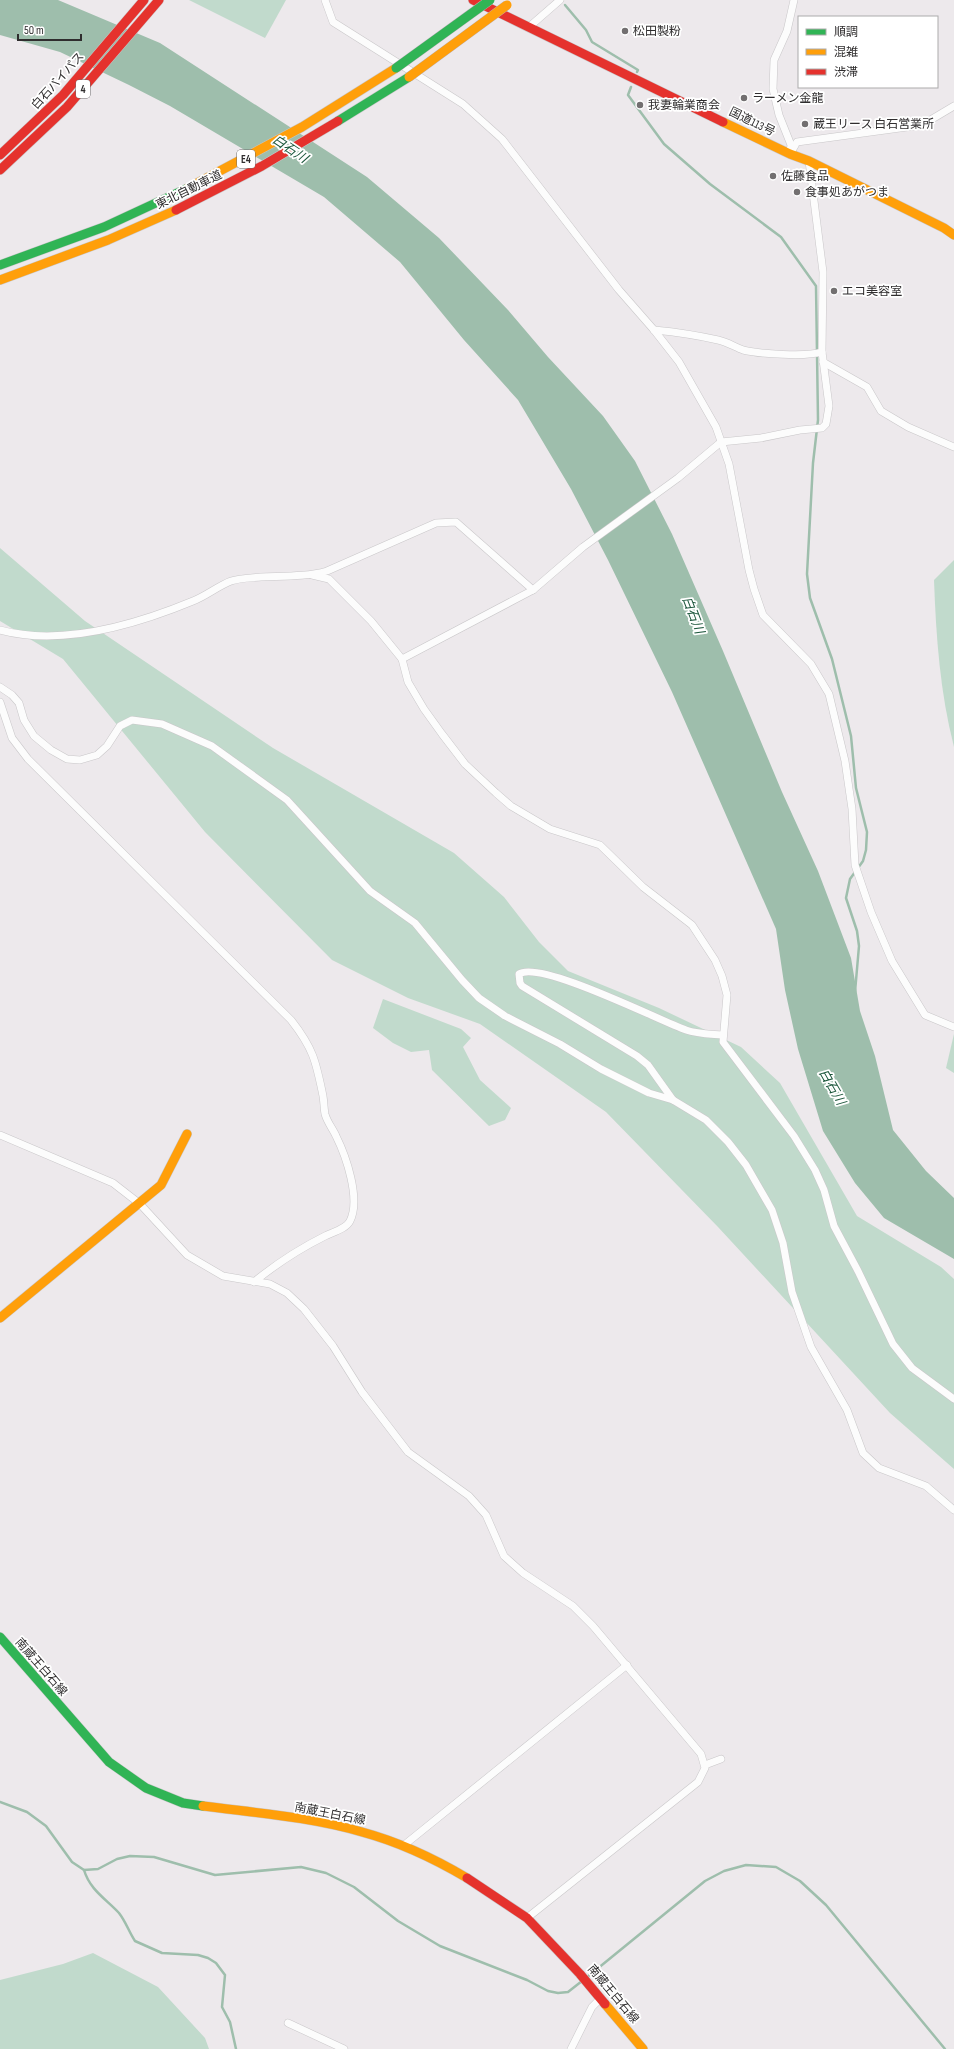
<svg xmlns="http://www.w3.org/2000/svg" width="954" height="2049" font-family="'Sofia Sans Condensed','Noto Sans JP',sans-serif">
  <rect width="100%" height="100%" fill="#ede9ec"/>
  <g fill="#c1dacc">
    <path d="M189 0H286L265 38Z"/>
    <path d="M0 548 85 621 273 748 454 853 504 897 539 942 568 971 659 1008 741 1047 780 1083 857 1216 941 1267 954 1279V1469L890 1413 718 1227 606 1112 480 1024 408 998 332 960 205 832 63 659 0 621Z"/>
    <path d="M954 560V747C940 693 936 636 934 580Z"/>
    <path d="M383 999 461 1029 471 1038 463 1047 480 1080 511 1108 505 1120 489 1126 432 1070 429 1050 411 1052 393 1043 373 1028Z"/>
    <path d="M954 1034V1073L946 1068Z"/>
    <path d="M93 1953 158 1987 205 2038 209 2049H0V1980L63 1964Z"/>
  </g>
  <path fill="#9ebeac" d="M0 0H58L160 43 367 177 439 238 508 310 548 357 603 416 635 461 672 534 723 651 782 792 818 871 851 958 860 1011 875 1056 893 1130 926 1171 954 1198V1259L884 1218 855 1183 823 1131 798 1049 785 990 776 929 672 692 608 560 571 489 518 400 464 340 400 262 324 197 170 106 129 85 60 52 0 35Z"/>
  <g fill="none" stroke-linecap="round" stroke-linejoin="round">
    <g stroke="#9ebeac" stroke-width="2.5">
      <path d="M565 5 586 30 592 42 638 70 637 72"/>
      <path d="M631 87 628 95 664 144 710 184 781 237 816 286 818 420 813 463 807 574 810 598 832 659 851 736 856 788 867 832 866 850 863 861 850 879 846 898 857 931 859 946 855 992"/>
      <path d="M0 1802 27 1812 46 1826 72 1862 84 1870 98 1869 117 1859 130 1856 154 1857 215 1875 301 1867 326 1873 354 1887 398 1921 440 1946 527 1980 548 1991 558 1993 568 1992 582 1981"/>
      <path d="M84 1870C90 1890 106 1899 119 1913 126 1922 129 1932 135 1941L162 1953 198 1955 208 1958 216 1963 225 1975 222 2007 230 2022 236 2049"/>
      <path d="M586 1978 705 1881 724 1871 746 1865 776 1867 800 1881 826 1905 945 2049"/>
    </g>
    <g stroke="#c9c7c9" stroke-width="8">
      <g id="street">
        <path d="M325 0 333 22 463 104 502 139 619 290 654 330 679 362 716 427 729 464 749 570 754 589 763 615 811 664 829 694 845 761 852 809 855 865 871 912 892 961 925 1015 954 1027"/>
        <path d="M529 27 560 0"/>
        <path d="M790 151 791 145 779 115 773 89 774 60 787 31 794 0"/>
        <path d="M790 154 797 142 922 125 954 106"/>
        <path d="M654 330C675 332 696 335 718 340 727 342 735 347 743 350 760 354 806 357 822 352"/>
        <path d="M823 362 867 387 881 411 908 427 954 447"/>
        <path d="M312 575 329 579 371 621 402 659 408 682 424 709 442 734 465 764 496 793 511 806 550 829 600 845 643 887 692 925 715 960 722 976 727 995 723 1042 794 1136 815 1170 824 1190 834 1226 858 1271 893 1344 912 1368 954 1399"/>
        <path d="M0 630C62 647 135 625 193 601 206 596 218 586 231 581 240 578 251 578 261 577 283 576 306 577 327 571L436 523 456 522 533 590"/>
        <path d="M402 659 533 590 583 547 678 478 721 442 761 438 800 430 822 428 826 424 829 406 822 352 823 272 809 161"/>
        <path d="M0 687 12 695 19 703 24 720 34 736 51 750 67 759 80 760 97 755 107 746 120 726 132 720 162 724 212 746 287 800 370 891 415 923 462 980 479 998 505 1016 560 1044 601 1069 649 1093 673 1100 706 1120 728 1142 746 1165 772 1210 783 1243 792 1292 811 1347 847 1410 863 1453 879 1468 926 1486 954 1510"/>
        <path d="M0 702 12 738 28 759 291 1020C313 1048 316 1061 323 1096 324 1102 324 1109 325 1114 327 1122 333 1129 336 1136 346 1156 361 1199 350 1221 346 1229 333 1232 325 1236 299 1249 276 1264 254 1282"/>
        <path d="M673 1100 648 1065 637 1056 522 986 520 983 519 974C540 960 658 1020 686 1030 697 1034 710 1034 722 1035"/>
        <path d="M0 1135 113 1183 140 1204 187 1255 223 1276 270 1284 287 1293 304 1309 333 1346 362 1392 408 1452 469 1496 486 1515 504 1556 523 1573 573 1606 593 1626 701 1754 705 1768 698 1782 527 1918"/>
        <path d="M705 1765 721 1759"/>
        <path d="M403 1846 627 1665"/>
        <path d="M288 2023 344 2049"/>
        <path d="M571 2049 592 2007 601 1998"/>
      </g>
    </g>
    <g stroke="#c9c7c9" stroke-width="10">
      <g id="fast">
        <path d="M338 121 409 77"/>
        <path d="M0 265 104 227 188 188"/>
        <path d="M0 1637 109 1762 146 1788 183 1803 203 1806"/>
      </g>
    </g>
    <g stroke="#c9c7c9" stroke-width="10">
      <g id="slow">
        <path d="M723 122 790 154 809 161 944 228 954 235"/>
        <path d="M188 188 302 127 396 68"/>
        <path d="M0 280 108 240 176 210"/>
        <path d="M0 1318 161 1185 187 1134"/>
        <path d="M203 1806C256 1813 311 1817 362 1832 399 1842 435 1859 467 1878"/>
        <path d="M605 2004 643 2049"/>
      </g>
    </g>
    <g stroke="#c9c7c9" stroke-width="10">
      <g id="jam">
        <path d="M473 0 723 122"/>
        <path d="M0 155 63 95 144 0"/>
        <path d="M0 170 67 107 159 0"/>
        <path d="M176 210 262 166 338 121"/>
        <path d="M467 1878 527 1918 580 1974 605 2004"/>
      </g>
    </g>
    <use href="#street" stroke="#fcfcfc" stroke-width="7"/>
    <use href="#fast" stroke="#30b455" stroke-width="9"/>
    <use href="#slow" stroke="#ff9f0a" stroke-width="9"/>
    <use href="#jam" stroke="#e5322d" stroke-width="9"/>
    <g stroke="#bab0b9" stroke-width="10" stroke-linecap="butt">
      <path id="fast-bridge" d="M396 68 490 0"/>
    </g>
    <g stroke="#bab0b9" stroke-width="10" stroke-linecap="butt">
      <path id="slow-bridge" d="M409 77 507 5"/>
    </g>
    <use href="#fast-bridge" stroke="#30b455" stroke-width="9"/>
    <use href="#slow-bridge" stroke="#ff9f0a" stroke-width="9"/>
  </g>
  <g fill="#726f70" stroke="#fff" stroke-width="1.5">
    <circle cx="625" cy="31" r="4"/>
    <circle cx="744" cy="98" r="4"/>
    <circle cx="640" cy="105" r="4"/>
    <circle cx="805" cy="124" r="4"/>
    <circle cx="773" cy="176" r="4"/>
    <circle cx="797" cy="192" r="4"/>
    <circle cx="834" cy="291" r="4"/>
  </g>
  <g text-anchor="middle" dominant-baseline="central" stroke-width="3.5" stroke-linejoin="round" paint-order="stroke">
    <g fill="#fff" stroke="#6d6c6d" stroke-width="1">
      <rect x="76" y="80" width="14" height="18" rx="3"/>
      <rect x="237" y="150" width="18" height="18" rx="3"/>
    </g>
    <g font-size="11" font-weight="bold" fill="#2f2d2e">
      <text x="83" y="89">4</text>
      <text x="246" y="159">E4</text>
    </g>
    <g font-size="12" fill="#2f2d2e" stroke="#fff" text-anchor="start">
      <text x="633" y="31">松田製粉</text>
      <text x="752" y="98">ラーメン金龍</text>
      <text x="648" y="105">我妻輪業商会</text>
      <text x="813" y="124">蔵王リース 白石営業所</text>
      <text x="781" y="176">佐藤食品</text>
      <text x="805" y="192">食事処あがつま</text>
      <text x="842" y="291">エコ美容室</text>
    </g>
    <g font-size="12" fill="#2f2d2e" stroke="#fff">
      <text transform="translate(58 81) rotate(-48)">白石バイパス</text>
      <text transform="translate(752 122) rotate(26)">国道113号</text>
      <text transform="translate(189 190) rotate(-26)">東北自動車道</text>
      <text transform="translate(41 1667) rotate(49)">南蔵王白石線</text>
      <text transform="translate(330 1814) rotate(11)">南蔵王白石線</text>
      <text transform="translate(613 1994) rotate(50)">南蔵王白石線</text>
    </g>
    <g font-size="13" font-style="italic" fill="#1b563b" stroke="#fff">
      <text transform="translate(290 149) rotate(34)">白石川</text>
      <text transform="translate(693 615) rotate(69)">白石川</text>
      <text transform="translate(832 1087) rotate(60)">白石川</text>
    </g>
  </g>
  <rect x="798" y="16" width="140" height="72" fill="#ffffff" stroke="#acabab"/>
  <rect x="806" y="29" width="20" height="6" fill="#30b455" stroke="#acabab"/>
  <text x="834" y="36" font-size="12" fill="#2f2d2e">順調</text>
  <rect x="806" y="49" width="20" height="6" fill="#ff9f0a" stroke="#acabab"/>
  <text x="834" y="56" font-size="12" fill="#2f2d2e">混雑</text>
  <rect x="806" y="69" width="20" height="6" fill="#e5322d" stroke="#acabab"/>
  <text x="834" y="76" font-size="12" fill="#2f2d2e">渋滞</text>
  <path d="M18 34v6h63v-6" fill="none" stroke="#2f2d2e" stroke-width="2"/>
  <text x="24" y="34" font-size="12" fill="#2f2d2e" stroke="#ffffff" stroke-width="3" paint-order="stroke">50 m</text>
</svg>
